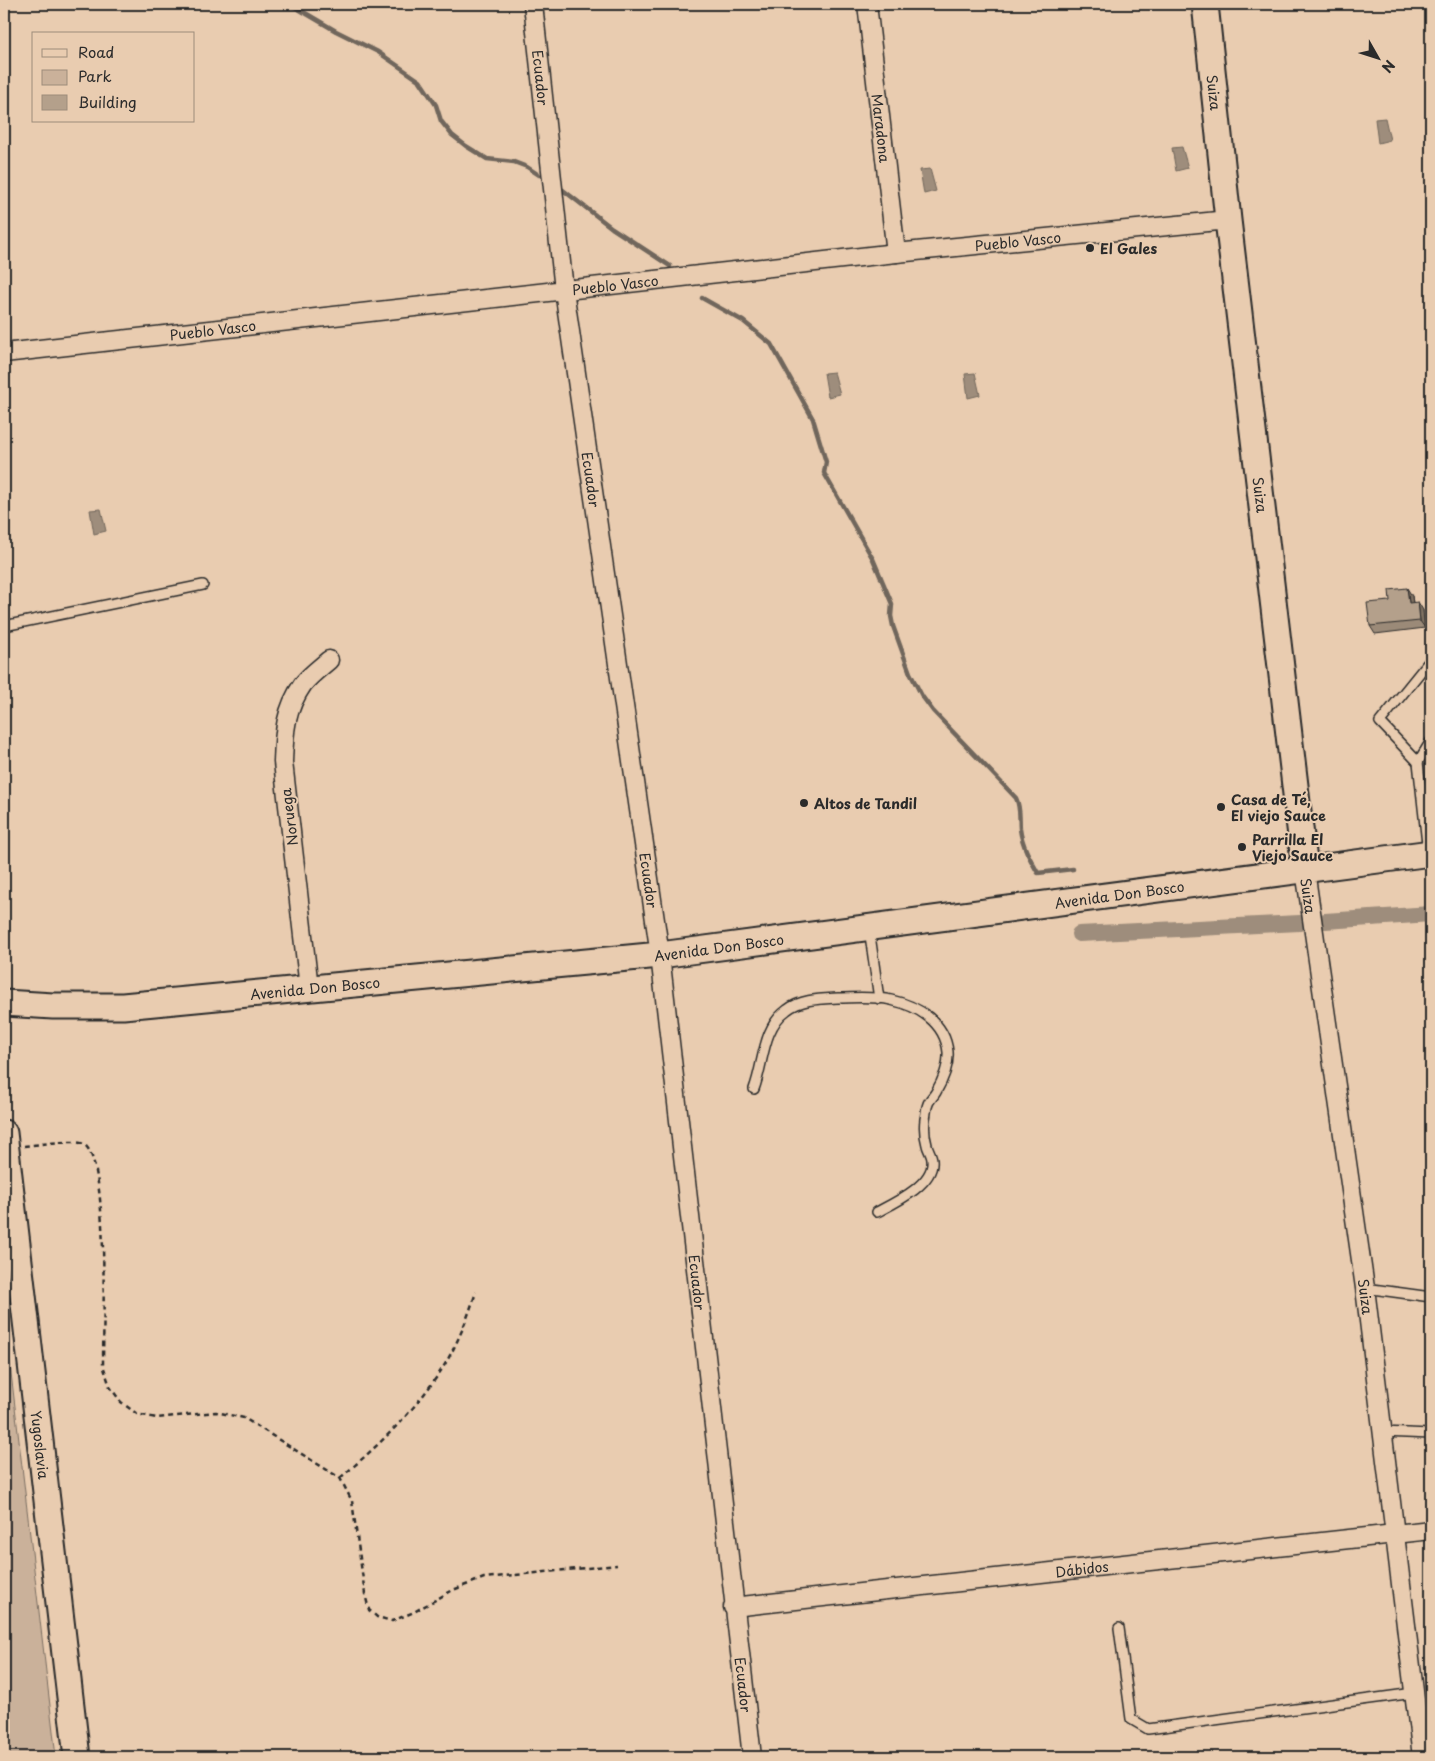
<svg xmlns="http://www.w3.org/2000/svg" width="1435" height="1761" font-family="'Playpen Sans',sans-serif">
  <rect width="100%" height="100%" fill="#e9ccb0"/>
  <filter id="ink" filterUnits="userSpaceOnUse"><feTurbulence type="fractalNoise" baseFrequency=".02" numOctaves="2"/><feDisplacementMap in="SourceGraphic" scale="10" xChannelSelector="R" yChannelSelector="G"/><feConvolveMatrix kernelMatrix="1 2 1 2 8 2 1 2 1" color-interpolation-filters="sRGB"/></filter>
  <g filter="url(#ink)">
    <path fill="#cab19a" stroke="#7a6e62" d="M4 1313 56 1757H4Z"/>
    <g fill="#9e8d7b" stroke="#70665b">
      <path d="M1385 118 1390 140 1378 143 1375 119Z"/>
      <path d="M1182 147 1188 168 1176 171 1172 148Z"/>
      <path d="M930 169 936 191 924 194 920 170Z"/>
      <path d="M834 372 840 394 828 397 824 373Z"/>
      <path d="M975 373 980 395 968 398 965 374Z"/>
      <path d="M101 509 106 531 94 534 90 510Z"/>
    </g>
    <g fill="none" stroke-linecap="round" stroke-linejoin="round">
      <g stroke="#70665b" stroke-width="4.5">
        <path d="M290 4 336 31 378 52 420 81 436 105 441 121 452 135 466 146 487 159 514 162 527 167 539 175"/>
        <path d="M563 190 612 228 670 266"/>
        <path d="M702 298 743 321 771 344 813 419 826 462 824 473 873 559 892 604 891 616 893 626 910 673 922 696 933 711 1016 798C1021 808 1019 818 1020 829 1022 845 1030 859 1038 873L1073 869"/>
      </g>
      <g stroke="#9e8d7b" stroke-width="16">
        <path d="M1325 921 1431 914"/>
        <path d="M1079 934 1300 923"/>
      </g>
      <g stroke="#2b2b2b" stroke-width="12">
        <g id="lane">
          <path d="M4 626 203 585"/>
          <path d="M1418 762 1380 722 1431 659"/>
          <path d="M1428 853 1418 762 1431 741"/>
          <path d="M869 928 879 999"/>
          <path d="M754 1089C764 1063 762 1028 787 1010 801 999 820 999 838 998 854 998 874 996 891 1000 918 1006 945 1022 948 1052 949 1066 943 1080 936 1092 934 1096 929 1100 928 1104 926 1108 926 1115 925 1119 924 1127 925 1138 927 1145 928 1150 932 1155 932 1160 935 1184 894 1203 877 1212"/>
          <path d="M1365 1288 1431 1297"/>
          <path d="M1382 1432 1431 1434"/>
          <path d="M1119 1628 1131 1719 1148 1729 1414 1693"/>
        </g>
      </g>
      <g stroke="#2b2b2b" stroke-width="21">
        <g id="street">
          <path id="s1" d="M533 4 564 290 660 955 752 1757"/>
          <path id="s2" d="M867 4 896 253"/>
          <path id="s3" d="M4 353 896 253 1228 220"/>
          <path id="s4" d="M1305 870 1365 1288 1422 1757"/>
          <path d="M309 988 283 762C284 732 285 710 303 684 310 675 321 667 329 660"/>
          <path id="s5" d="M733 1607 1431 1530"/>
        </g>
      </g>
      <g stroke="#2b2b2b" stroke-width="29">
        <g id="secondary">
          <path id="s6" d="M1205 4 1228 220 1305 870"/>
          <path id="s7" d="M4 1003 53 1006H123L660 955 1431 853"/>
          <path id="s8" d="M4 1133 77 1757"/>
        </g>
      </g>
      <g stroke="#2b2b2b" stroke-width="2.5" stroke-dasharray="5 4" stroke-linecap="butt">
        <path d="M24 1146C37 1145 77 1138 85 1145 109 1165 103 1328 103 1365L110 1387 121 1402 137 1414 157 1418 216 1412 244 1418 340 1478 352 1501 365 1594 369 1610 377 1617 392 1621 414 1612 453 1590 484 1578 617 1565"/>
        <path d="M340 1478C377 1447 413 1413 440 1372 456 1348 467 1320 476 1292"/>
      </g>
      <use href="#lane" stroke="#e9ccb0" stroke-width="9"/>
      <use href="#street" stroke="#e9ccb0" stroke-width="18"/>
      <use href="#secondary" stroke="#e9ccb0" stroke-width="25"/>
    </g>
    <path fill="#9b8a78" stroke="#2b2b2b" d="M1412 596 1413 603 1423 610 1425 628 1375 634 1370 626 1390 601Z"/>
    <g fill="#7e7061" stroke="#2b2b2b">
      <path d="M1407 588 1412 596 1414 611 1409 603Z"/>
      <path d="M1418 602 1423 610 1425 628 1420 621Z"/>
    </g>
    <path fill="#b4a08b" stroke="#2b2b2b" d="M1407 588 1409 603 1418 602 1420 621 1370 626 1367 603 1390 601 1389 590Z"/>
  </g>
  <g fill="#2b2b2b" stroke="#e9ccb0" stroke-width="2">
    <circle cx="1090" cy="248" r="5"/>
    <circle cx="804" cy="803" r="5"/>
    <circle cx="1221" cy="807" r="5"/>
    <circle cx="1242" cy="847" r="5"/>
  </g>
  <g text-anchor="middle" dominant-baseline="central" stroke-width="4" stroke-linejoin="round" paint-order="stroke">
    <g font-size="14" fill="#2b2b2b" stroke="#e9ccb0">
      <text stroke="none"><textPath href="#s1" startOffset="74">Ecuador</textPath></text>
      <text stroke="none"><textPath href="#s6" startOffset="89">Suiza</textPath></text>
      <text stroke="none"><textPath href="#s2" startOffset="125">Maradona</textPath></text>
      <text stroke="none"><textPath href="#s3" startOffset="1020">Pueblo Vasco</textPath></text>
      <text stroke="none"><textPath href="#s3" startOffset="615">Pueblo Vasco</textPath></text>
      <text stroke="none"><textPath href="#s3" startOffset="210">Pueblo Vasco</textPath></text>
      <text stroke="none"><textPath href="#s1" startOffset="479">Ecuador</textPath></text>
      <text stroke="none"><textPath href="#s6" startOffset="494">Suiza</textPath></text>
      <text transform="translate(289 817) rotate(-97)">Noruega</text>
      <text stroke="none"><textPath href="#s1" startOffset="884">Ecuador</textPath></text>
      <text stroke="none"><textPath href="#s7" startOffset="1122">Avenida Don Bosco</textPath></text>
      <text stroke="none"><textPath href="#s4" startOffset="26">Suiza</textPath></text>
      <text stroke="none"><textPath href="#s7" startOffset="718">Avenida Don Bosco</textPath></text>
      <text stroke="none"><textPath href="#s7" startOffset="312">Avenida Don Bosco</textPath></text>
      <text stroke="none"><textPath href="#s1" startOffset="1289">Ecuador</textPath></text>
      <text stroke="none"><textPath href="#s4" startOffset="431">Suiza</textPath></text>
      <text stroke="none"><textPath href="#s8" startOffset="314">Yugoslavia</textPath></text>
      <text stroke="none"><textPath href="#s5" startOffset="351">Dábidos</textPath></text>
      <text stroke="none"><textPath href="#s1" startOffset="1694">Ecuador</textPath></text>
    </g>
    <g font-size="14" font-weight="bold" fill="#2b2b2b" stroke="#e9ccb0" text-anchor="start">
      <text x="1100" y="248">El Gales</text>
      <text x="1231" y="799">Casa de Té,<tspan x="1231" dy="16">El viejo Sauce</tspan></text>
      <text x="814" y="803">Altos de Tandil</text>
      <text x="1252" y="839">Parrilla El<tspan x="1252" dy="16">Viejo Sauce</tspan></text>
    </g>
  </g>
  <rect width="1435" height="1761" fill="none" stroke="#e9ccb0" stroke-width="20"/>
  <rect x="10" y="10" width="1415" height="1741" fill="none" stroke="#2b2b2b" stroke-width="2" filter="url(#ink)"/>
  <rect x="32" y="32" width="162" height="90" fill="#e9ccb0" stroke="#9d8c7b"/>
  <rect x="42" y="49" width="25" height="8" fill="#e9ccb0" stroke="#9d8c7b"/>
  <text x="78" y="58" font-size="15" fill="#2b2b2b">Road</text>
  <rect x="42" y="70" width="25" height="15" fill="#cab19a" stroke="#9d8c7b"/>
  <text x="78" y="82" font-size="15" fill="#2b2b2b">Park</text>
  <rect x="42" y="95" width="25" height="15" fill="#b4a08b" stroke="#9d8c7b"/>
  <text x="78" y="108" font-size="15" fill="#2b2b2b">Building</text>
  <g transform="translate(1378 58) rotate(129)" stroke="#e9ccb0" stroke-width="4" paint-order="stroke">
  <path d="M0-4L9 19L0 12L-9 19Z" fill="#2b2b2b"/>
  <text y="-8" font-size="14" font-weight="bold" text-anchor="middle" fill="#2b2b2b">N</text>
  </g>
</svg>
